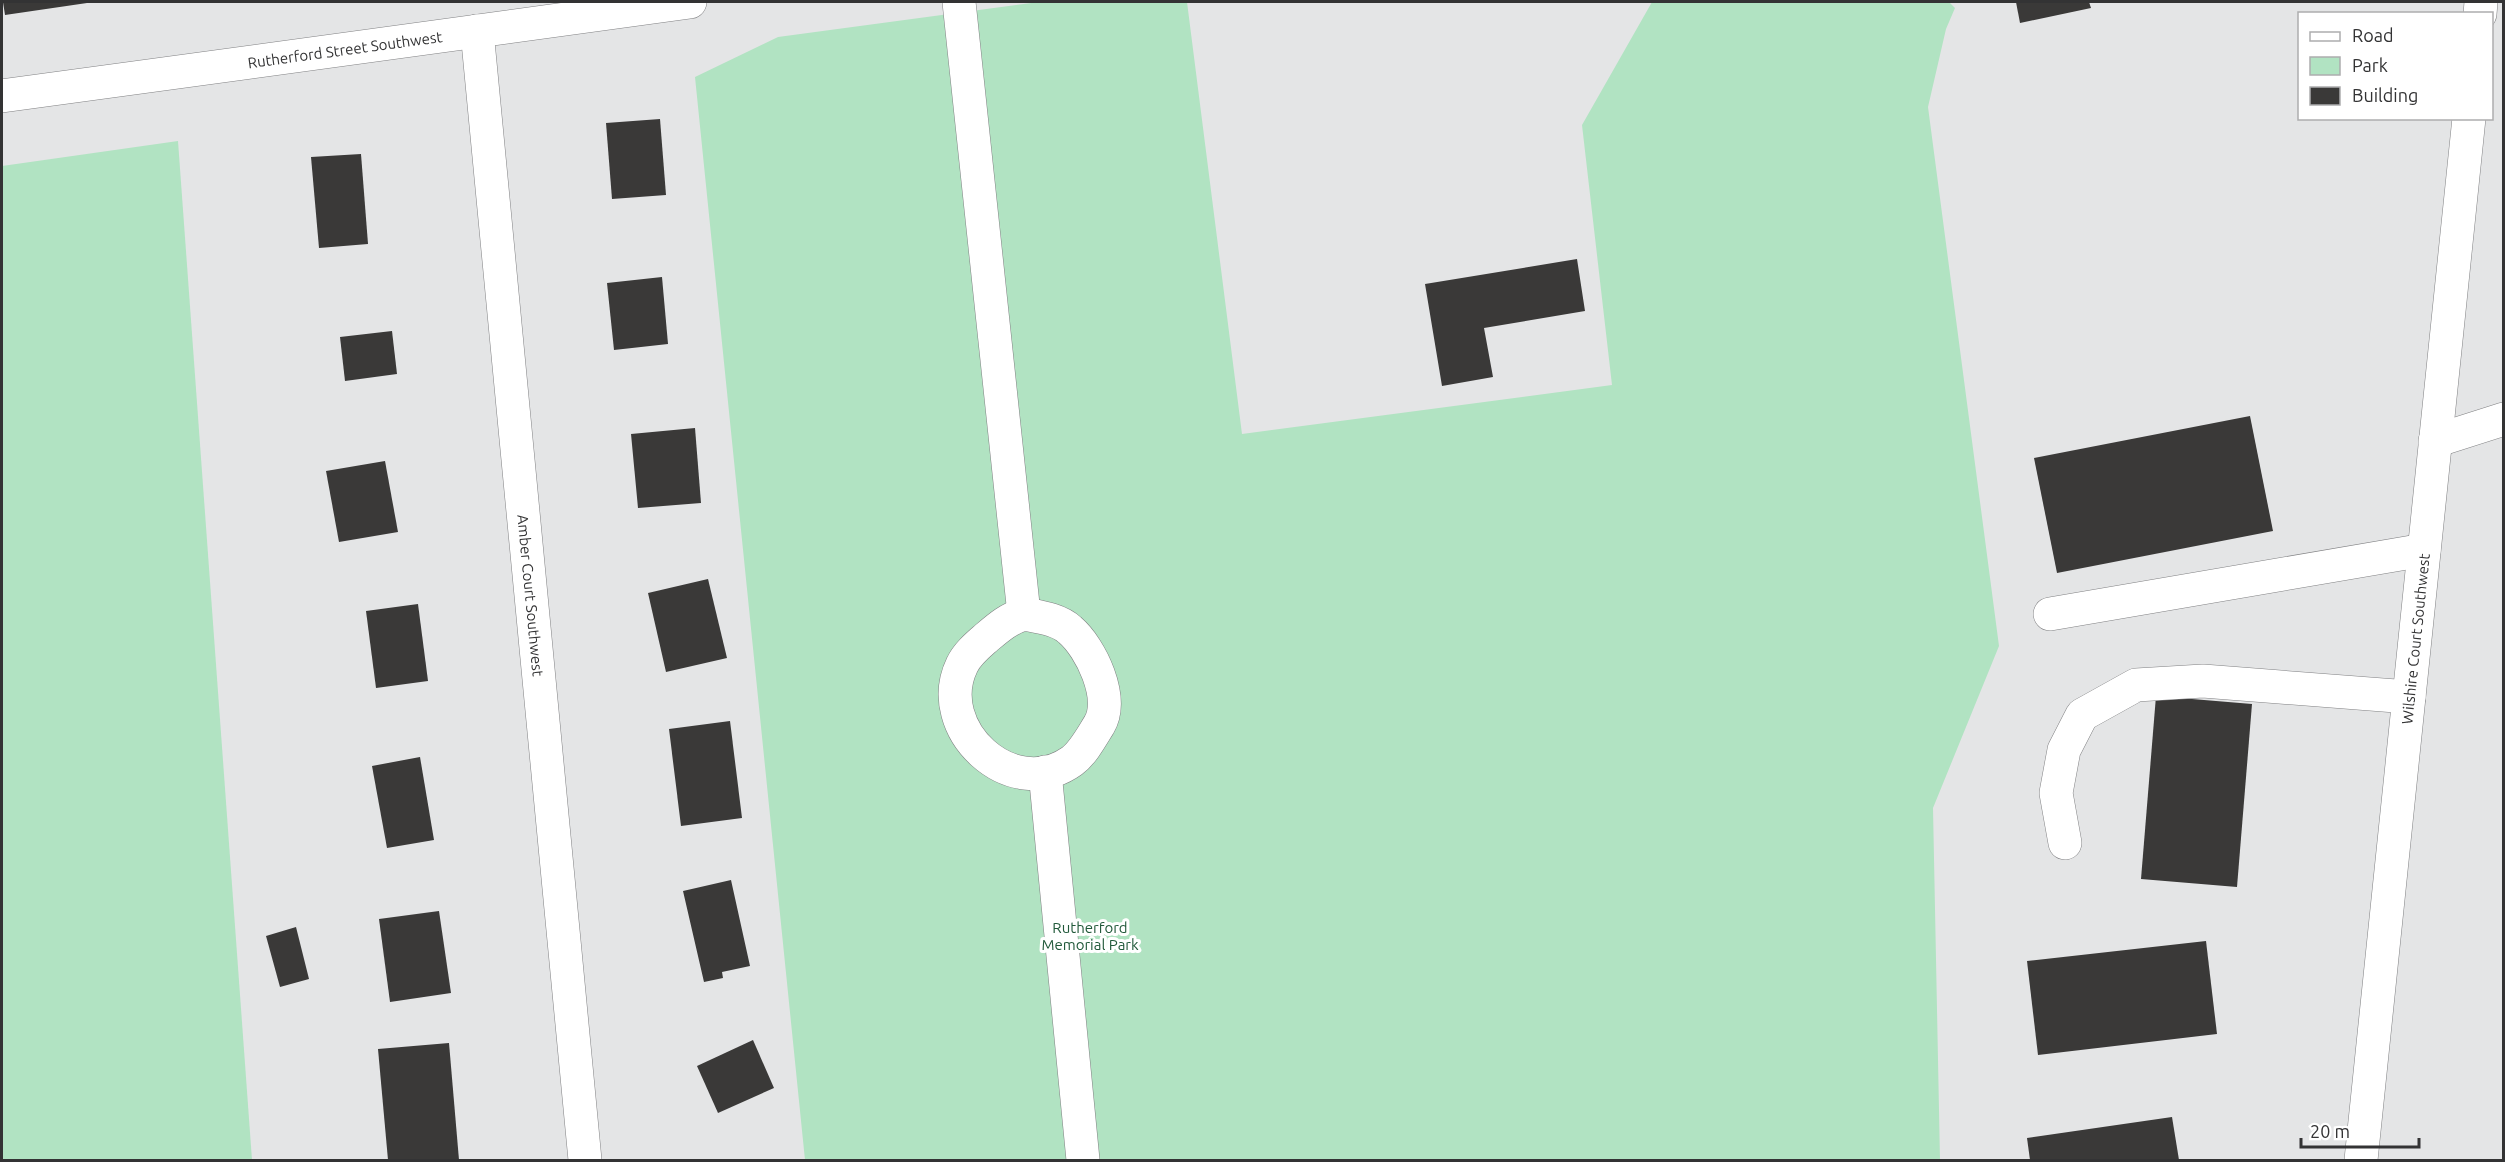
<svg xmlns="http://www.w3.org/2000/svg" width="2505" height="1162" font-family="Ubuntu,sans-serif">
  <rect width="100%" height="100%" fill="#e4e5e6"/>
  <g fill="#b1e3c2">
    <path d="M1039 2H1187L1242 434 1612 385 1582 125 1652 2H1949L1955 8 1946 29 1928 107 1999 646 1933 808 1940 1160H805L695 77 778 37Z"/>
    <path d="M178 141 252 1160H2V166Z"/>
  </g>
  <g fill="#3a3938">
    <path d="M3 2H87V3L5 15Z"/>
    <path d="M2016 2H2089L2091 8 2020 23Z"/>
    <path d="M660 119 666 195 612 199 606 123Z"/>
    <path d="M361 154 368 244 319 248 311 157Z"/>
    <path d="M1577 259 1585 311 1484 328 1493 377 1442 386 1425 284Z"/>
    <path d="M662 277 668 344 614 350 607 283Z"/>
    <path d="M392 331 397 374 345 381 340 337Z"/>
    <path d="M2250 416 2273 531 2057 573 2034 458Z"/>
    <path d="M695 428 701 503 638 508 631 434Z"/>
    <path d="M385 461 398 532 339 542 326 471Z"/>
    <path d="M708 579 727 658 666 672 648 593Z"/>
    <path d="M418 604 428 681 376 688 366 611Z"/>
    <path d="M2156 696 2252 704 2237 887 2141 879Z"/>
    <path d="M730 721 742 818 681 826 669 729Z"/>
    <path d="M420 757 434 840 387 848 372 766Z"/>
    <path d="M731 880 750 966 722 972 723 978 704 982 683 891Z"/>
    <path d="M439 911 451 993 390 1002 379 919Z"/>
    <path d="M296 927 309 979 280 987 266 936Z"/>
    <path d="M2206 941 2217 1034 2038 1055 2027 961Z"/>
    <path d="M753 1040 774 1088 718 1113 697 1066Z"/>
    <path d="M449 1043 459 1160H388L378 1049Z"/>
    <path d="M2172 1117 2179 1160H2030L2027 1138Z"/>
  </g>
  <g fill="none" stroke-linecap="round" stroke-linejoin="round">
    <g stroke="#808183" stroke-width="34">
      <g id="minor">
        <path d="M959 2 1024 614"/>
        <path d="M2480 14 2481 2"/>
        <path id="s1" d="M477 31 585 1160"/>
        <path id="s2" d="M2 96 690 2"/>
        <path d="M2435 441 2504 419"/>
        <path d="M1024 614C1039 617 1058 619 1070 630 1091 648 1115 698 1099 725 1092 736 1083 753 1072 761 1012 804 931 729 962 665 967 654 978 645 986 638 999 627 1008 619 1024 614Z"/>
        <path d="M2050 614 2424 550"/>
        <path d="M1045 772 1083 1160"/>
        <path d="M2065 843 2056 793 2064 750 2082 715 2136 685 2203 681 2409 697"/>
        <path id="s3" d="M2361 1160 2469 118"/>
      </g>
    </g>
    <use href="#minor" stroke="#fff" stroke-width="33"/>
  </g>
  <g text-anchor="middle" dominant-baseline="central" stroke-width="6" stroke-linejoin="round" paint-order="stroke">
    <g font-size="15" fill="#333334" stroke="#fff">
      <text stroke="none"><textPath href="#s2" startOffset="346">Rutherford Street Southwest</textPath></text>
      <text stroke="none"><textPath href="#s1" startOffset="567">Amber Court Southwest</textPath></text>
      <text stroke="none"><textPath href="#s3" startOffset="524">Wilshire Court Southwest</textPath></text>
    </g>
    <g font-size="15" fill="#21593a" stroke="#fff">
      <text x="1090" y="927">Rutherford<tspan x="1090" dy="17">Memorial Park</tspan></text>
    </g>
  </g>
  <rect width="2505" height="1162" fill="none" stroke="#333334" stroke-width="6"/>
  <rect x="2298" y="12" width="195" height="108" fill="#ffffff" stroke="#adadae" stroke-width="1.5"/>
  <rect x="2310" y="32" width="30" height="9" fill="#ffffff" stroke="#adadae" stroke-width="1.5"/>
  <text x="2352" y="42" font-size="18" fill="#333334">Road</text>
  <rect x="2310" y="57" width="30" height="18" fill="#b1e3c2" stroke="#adadae" stroke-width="1.5"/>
  <text x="2352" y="72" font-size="18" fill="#333334">Park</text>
  <rect x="2310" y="87" width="30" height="18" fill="#3a3938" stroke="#adadae" stroke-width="1.5"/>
  <text x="2352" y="102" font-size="18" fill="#333334">Building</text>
  <path d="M2301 1138v9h118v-9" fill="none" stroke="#333334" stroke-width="3"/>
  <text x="2310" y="1138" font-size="18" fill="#333334" stroke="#ffffff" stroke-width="4.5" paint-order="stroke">20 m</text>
</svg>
